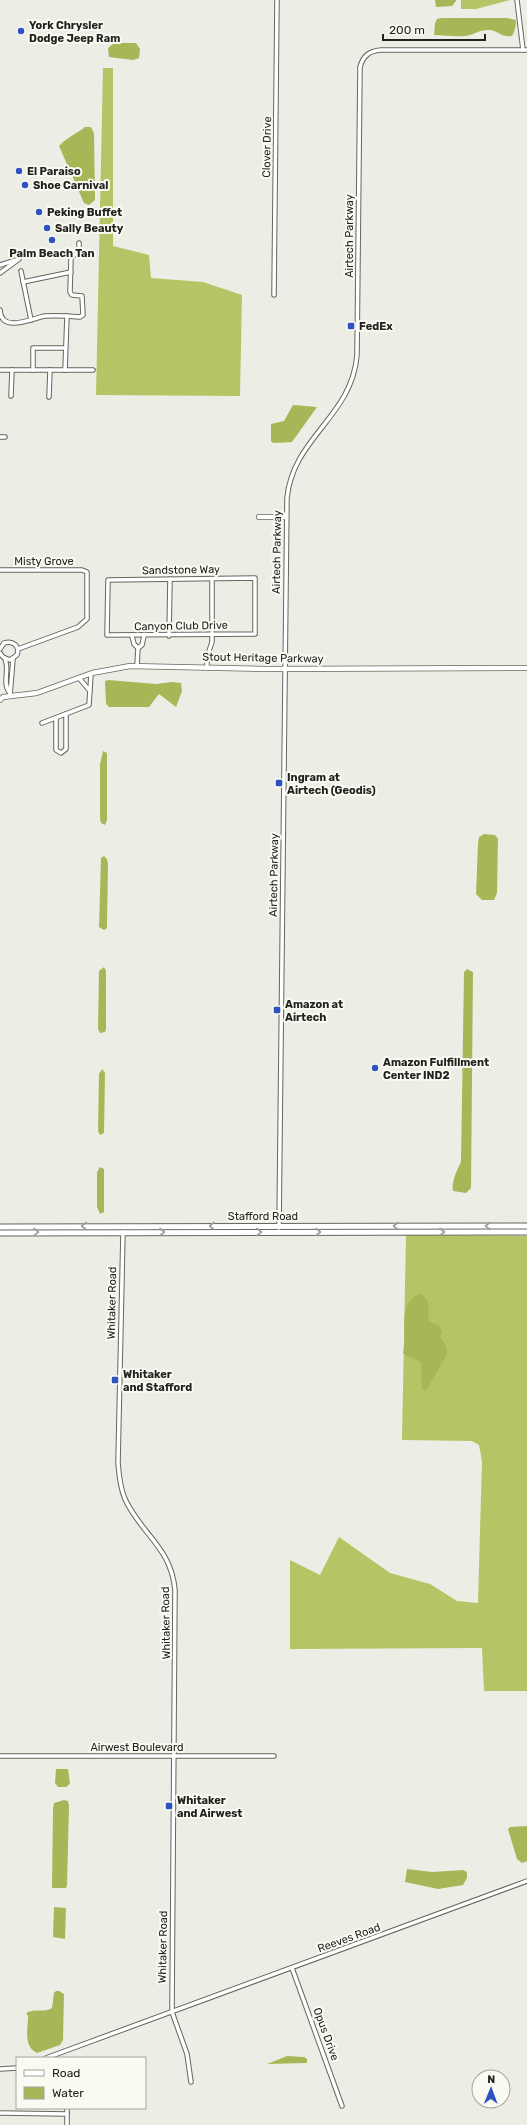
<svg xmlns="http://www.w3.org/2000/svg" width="527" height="2125" font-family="Rubik,sans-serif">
  <rect width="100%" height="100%" fill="#eceee5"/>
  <g fill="#b5c464">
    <path d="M461 0H510L476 9H461Z"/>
    <path d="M103 68H113V246L149 255 151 278 203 282 242 295 240 396 96 395Z"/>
    <path d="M406 1235 527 1236V1691H484L482 1648 290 1649V1560L320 1575 339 1537 390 1573 430 1584 457 1601 478 1603 482 1461 479 1445 472 1441 402 1440Z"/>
  </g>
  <g fill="#a8b657">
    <path d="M435 0H456V1L452 6 436 7Z"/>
    <path d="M441 18H507L516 20C516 26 515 31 512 36 501 38 498 30 489 30 476 30 475 35 465 36 455 37 444 35 434 35L435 23 437 19Z"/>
    <path d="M114 43H136L140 49 139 58 133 60 109 57 108 48Z"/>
    <path d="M85 127H91L94 133 95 200 89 205 84 203 59 146C69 136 76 134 85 127Z"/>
    <path d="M293 405 317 407 292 442 273 443 271 441V424L284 421Z"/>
    <path d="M108 680 156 684 172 682 181 683 182 691 176 707 159 694 149 707H109L106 704 105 681Z"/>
    <path d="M103 751 107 753V820L105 825 101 823 100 819V764Z"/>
    <path d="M484 834 495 835 498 839 497 893 494 900H482L476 894 478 844 479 837Z"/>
    <path d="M104 856 107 859 108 864 107 924V928L104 930 99 927 101 858Z"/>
    <path d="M104 967 106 971V1029L105 1032 100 1033 98 1029 99 971Z"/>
    <path d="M467 969 473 972 471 1188 466 1193 453 1191C451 1183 457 1170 461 1162L464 972Z"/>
    <path d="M102 1069 105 1073 104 1133 100 1135 98 1131 99 1074Z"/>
    <path d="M100 1167 104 1169V1212L100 1214 97 1207V1172Z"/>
    <path d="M421 1293 428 1301 429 1322 438 1325 442 1331 440 1336 447 1348 446 1356 426 1391 422 1389 421 1363C415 1358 408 1358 403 1353 409 1333 395 1303 421 1293Z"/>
    <path d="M56 1769H68L70 1784 66 1787H58L55 1783Z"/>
    <path d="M64 1800 68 1801 69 1806 67 1886 66 1888H52L53 1809 54 1803Z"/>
    <path d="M527 1826V1861L522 1863 517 1859 508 1829 510 1827Z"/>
    <path d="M407 1869 432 1872 463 1870 467 1872V1878L463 1885 438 1889 405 1882Z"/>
    <path d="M54 1907 66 1908 65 1939 53 1937Z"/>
    <path d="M56 1991H59L64 1994 63 2040 60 2045 37 2053C23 2046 28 2030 28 2016L26 2013C35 2008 44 2013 52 2008L54 1993Z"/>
    <path d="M287 2056 304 2057 307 2059V2063L267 2064Z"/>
  </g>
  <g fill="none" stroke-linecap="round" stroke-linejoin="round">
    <g stroke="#65665f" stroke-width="5.5">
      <g id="minor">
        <path d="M517 0 523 50"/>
        <path d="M0 265 16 260"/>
        <path d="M21 271 31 320"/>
        <path d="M0 273 19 259"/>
        <path d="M23 282 71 272"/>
        <path d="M274 295 277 0"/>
        <path d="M0 310C1 334 33 318 45 316 57 315 69 316 80 317L83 315 82 296 72 295 70 292 71 258 73 255 79 254V243"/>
        <path d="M0 370H93"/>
        <path d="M33 370V348H65"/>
        <path d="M65 370 67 316"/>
        <path d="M11 396 12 370"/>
        <path d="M49 397 50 370"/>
        <path d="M0 437H5"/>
        <path d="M0 570H82L87 572V619L78 627 18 649"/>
        <path d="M255 578V634L107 635 108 580Z"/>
        <path d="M132 636 134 644 138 648 137 666"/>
        <path d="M169 636 170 579"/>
        <path d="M138 648 142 645 144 636"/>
        <path d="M0 649 4 643C13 640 20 646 17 655L10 660 3 657 0 653"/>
        <path d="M5 659C10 670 2 682 9 692"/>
        <path d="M207 666V657L212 642V579"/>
        <path d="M79 678 90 691"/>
        <path d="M10 696 13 659"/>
        <path d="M56 718V750L61 753 66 749V714"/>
        <path d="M42 723 89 705 91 674"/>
        <path d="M279 1228 287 498C293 437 352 417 357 355L360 67C363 56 369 51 381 50H527"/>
        <path d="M123 1232 118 1463C119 1475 120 1488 125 1499 141 1534 171 1547 175 1590L172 2012 187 2054 191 2082"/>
        <path d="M0 1756H274"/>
        <path d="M292 1968 342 2106"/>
        <path d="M46 2058 527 1881"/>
        <path d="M0 2069 17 2068"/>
        <path d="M67 2108V2125"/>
        <path d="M0 2113 67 2114"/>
      </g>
    </g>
    <g stroke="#65665f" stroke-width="6">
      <g id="tertiary">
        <path d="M259 517H286"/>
        <path d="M0 700 3 697 37 693 92 673 130 666 269 669 527 668"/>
      </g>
    </g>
    <g stroke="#65665f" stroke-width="7">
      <g id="secondary">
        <path d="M0 1227 527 1226"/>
        <path d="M0 1233 527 1232"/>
      </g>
    </g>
    <use href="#minor" stroke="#fff" stroke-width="3.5"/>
    <use href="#tertiary" stroke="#fff" stroke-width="4.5"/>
    <use href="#secondary" stroke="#fff" stroke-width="5"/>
  </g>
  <defs><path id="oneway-chevron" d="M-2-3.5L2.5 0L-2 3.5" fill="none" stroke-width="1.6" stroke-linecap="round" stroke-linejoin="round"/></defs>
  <g stroke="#9c9c9a">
    <use href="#oneway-chevron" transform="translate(84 1226) rotate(-180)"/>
    <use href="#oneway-chevron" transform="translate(212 1226) rotate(-180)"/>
    <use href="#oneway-chevron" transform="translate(396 1226) rotate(-180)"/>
    <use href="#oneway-chevron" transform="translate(488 1226) rotate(-180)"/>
    <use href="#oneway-chevron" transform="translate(36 1232) rotate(1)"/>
    <use href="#oneway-chevron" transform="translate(162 1232)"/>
    <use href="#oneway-chevron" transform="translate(259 1232)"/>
    <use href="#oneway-chevron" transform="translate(318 1232)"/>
    <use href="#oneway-chevron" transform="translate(442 1232)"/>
  </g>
  <g fill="#2f52c2" stroke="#f9fbf2" stroke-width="1.5">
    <circle cx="21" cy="31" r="4"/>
    <circle cx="19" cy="171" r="4"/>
    <circle cx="25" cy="185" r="4"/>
    <circle cx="39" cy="212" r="4"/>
    <circle cx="47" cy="228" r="4"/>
    <circle cx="52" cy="240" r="4"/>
    <rect x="347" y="322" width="8" height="8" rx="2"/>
    <rect x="275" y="779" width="8" height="8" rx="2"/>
    <rect x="273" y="1006" width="8" height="8" rx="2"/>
    <circle cx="375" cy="1068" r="4"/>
    <rect x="111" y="1376" width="8" height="8" rx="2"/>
    <rect x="165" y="1802" width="8" height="8" rx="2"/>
  </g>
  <g text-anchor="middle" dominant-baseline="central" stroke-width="4" stroke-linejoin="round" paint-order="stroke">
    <g font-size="11" font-weight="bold" fill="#22231f" stroke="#f9fbf2" text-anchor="start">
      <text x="29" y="25">York Chrysler<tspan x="29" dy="13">Dodge Jeep Ram</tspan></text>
      <text x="27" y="171">El Paraiso</text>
      <text x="33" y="185">Shoe Carnival</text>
      <text x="47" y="212">Peking Buffet</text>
      <text x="55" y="228">Sally Beauty</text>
      <text x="52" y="253" text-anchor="middle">Palm Beach Tan</text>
      <text x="359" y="326">FedEx</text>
      <text x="287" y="777">Ingram at<tspan x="287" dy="13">Airtech (Geodis)</tspan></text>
      <text x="285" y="1004">Amazon at<tspan x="285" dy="13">Airtech</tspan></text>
      <text x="383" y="1062">Amazon Fulfillment<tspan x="383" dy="13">Center IND2</tspan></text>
      <text x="123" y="1374">Whitaker<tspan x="123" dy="13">and Stafford</tspan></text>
      <text x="177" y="1800">Whitaker<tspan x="177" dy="13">and Airwest</tspan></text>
    </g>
    <g font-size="11" fill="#22231f" stroke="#f9fbf2">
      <text transform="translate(267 147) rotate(-89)">Clover Drive</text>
      <text transform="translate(349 236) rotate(-90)">Airtech Parkway</text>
      <text transform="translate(277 552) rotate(-89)">Airtech Parkway</text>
      <text x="44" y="561">Misty Grove</text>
      <text transform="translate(181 570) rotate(-1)">Sandstone Way</text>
      <text transform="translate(181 626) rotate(-1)">Canyon Club Drive</text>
      <text transform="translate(263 658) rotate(1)">Stout Heritage Parkway</text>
      <text transform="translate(274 875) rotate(-89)">Airtech Parkway</text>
      <text x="263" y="1216">Stafford Road</text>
      <text transform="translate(112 1303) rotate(-89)">Whitaker Road</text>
      <text transform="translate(166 1623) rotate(-91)">Whitaker Road</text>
      <text x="137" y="1747">Airwest Boulevard</text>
      <text transform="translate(349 1938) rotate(-20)">Reeves Road</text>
      <text transform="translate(163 1947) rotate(-89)">Whitaker Road</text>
      <text transform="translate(326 2034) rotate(70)">Opus Drive</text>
    </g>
  </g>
  <rect x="16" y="2057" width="130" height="52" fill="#f9fbf2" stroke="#a3a59e"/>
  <rect x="24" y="2070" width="20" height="6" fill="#ffffff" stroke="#a3a59e"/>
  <text x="52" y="2077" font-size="12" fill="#22231f">Road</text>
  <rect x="24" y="2087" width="20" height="12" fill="#a8b657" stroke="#a3a59e"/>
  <text x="52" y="2097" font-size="12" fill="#22231f">Water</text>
  <g transform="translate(491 2089) rotate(1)"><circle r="19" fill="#f9fbf2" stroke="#a3a59e"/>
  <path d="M0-3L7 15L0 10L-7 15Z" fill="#2f52c2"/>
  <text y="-6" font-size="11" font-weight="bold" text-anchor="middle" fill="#22231f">N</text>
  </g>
  <path d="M383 34v6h102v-6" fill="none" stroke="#22231f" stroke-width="2"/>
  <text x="389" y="34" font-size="12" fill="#22231f" stroke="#f9fbf2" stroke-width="3" paint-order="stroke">200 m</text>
</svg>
